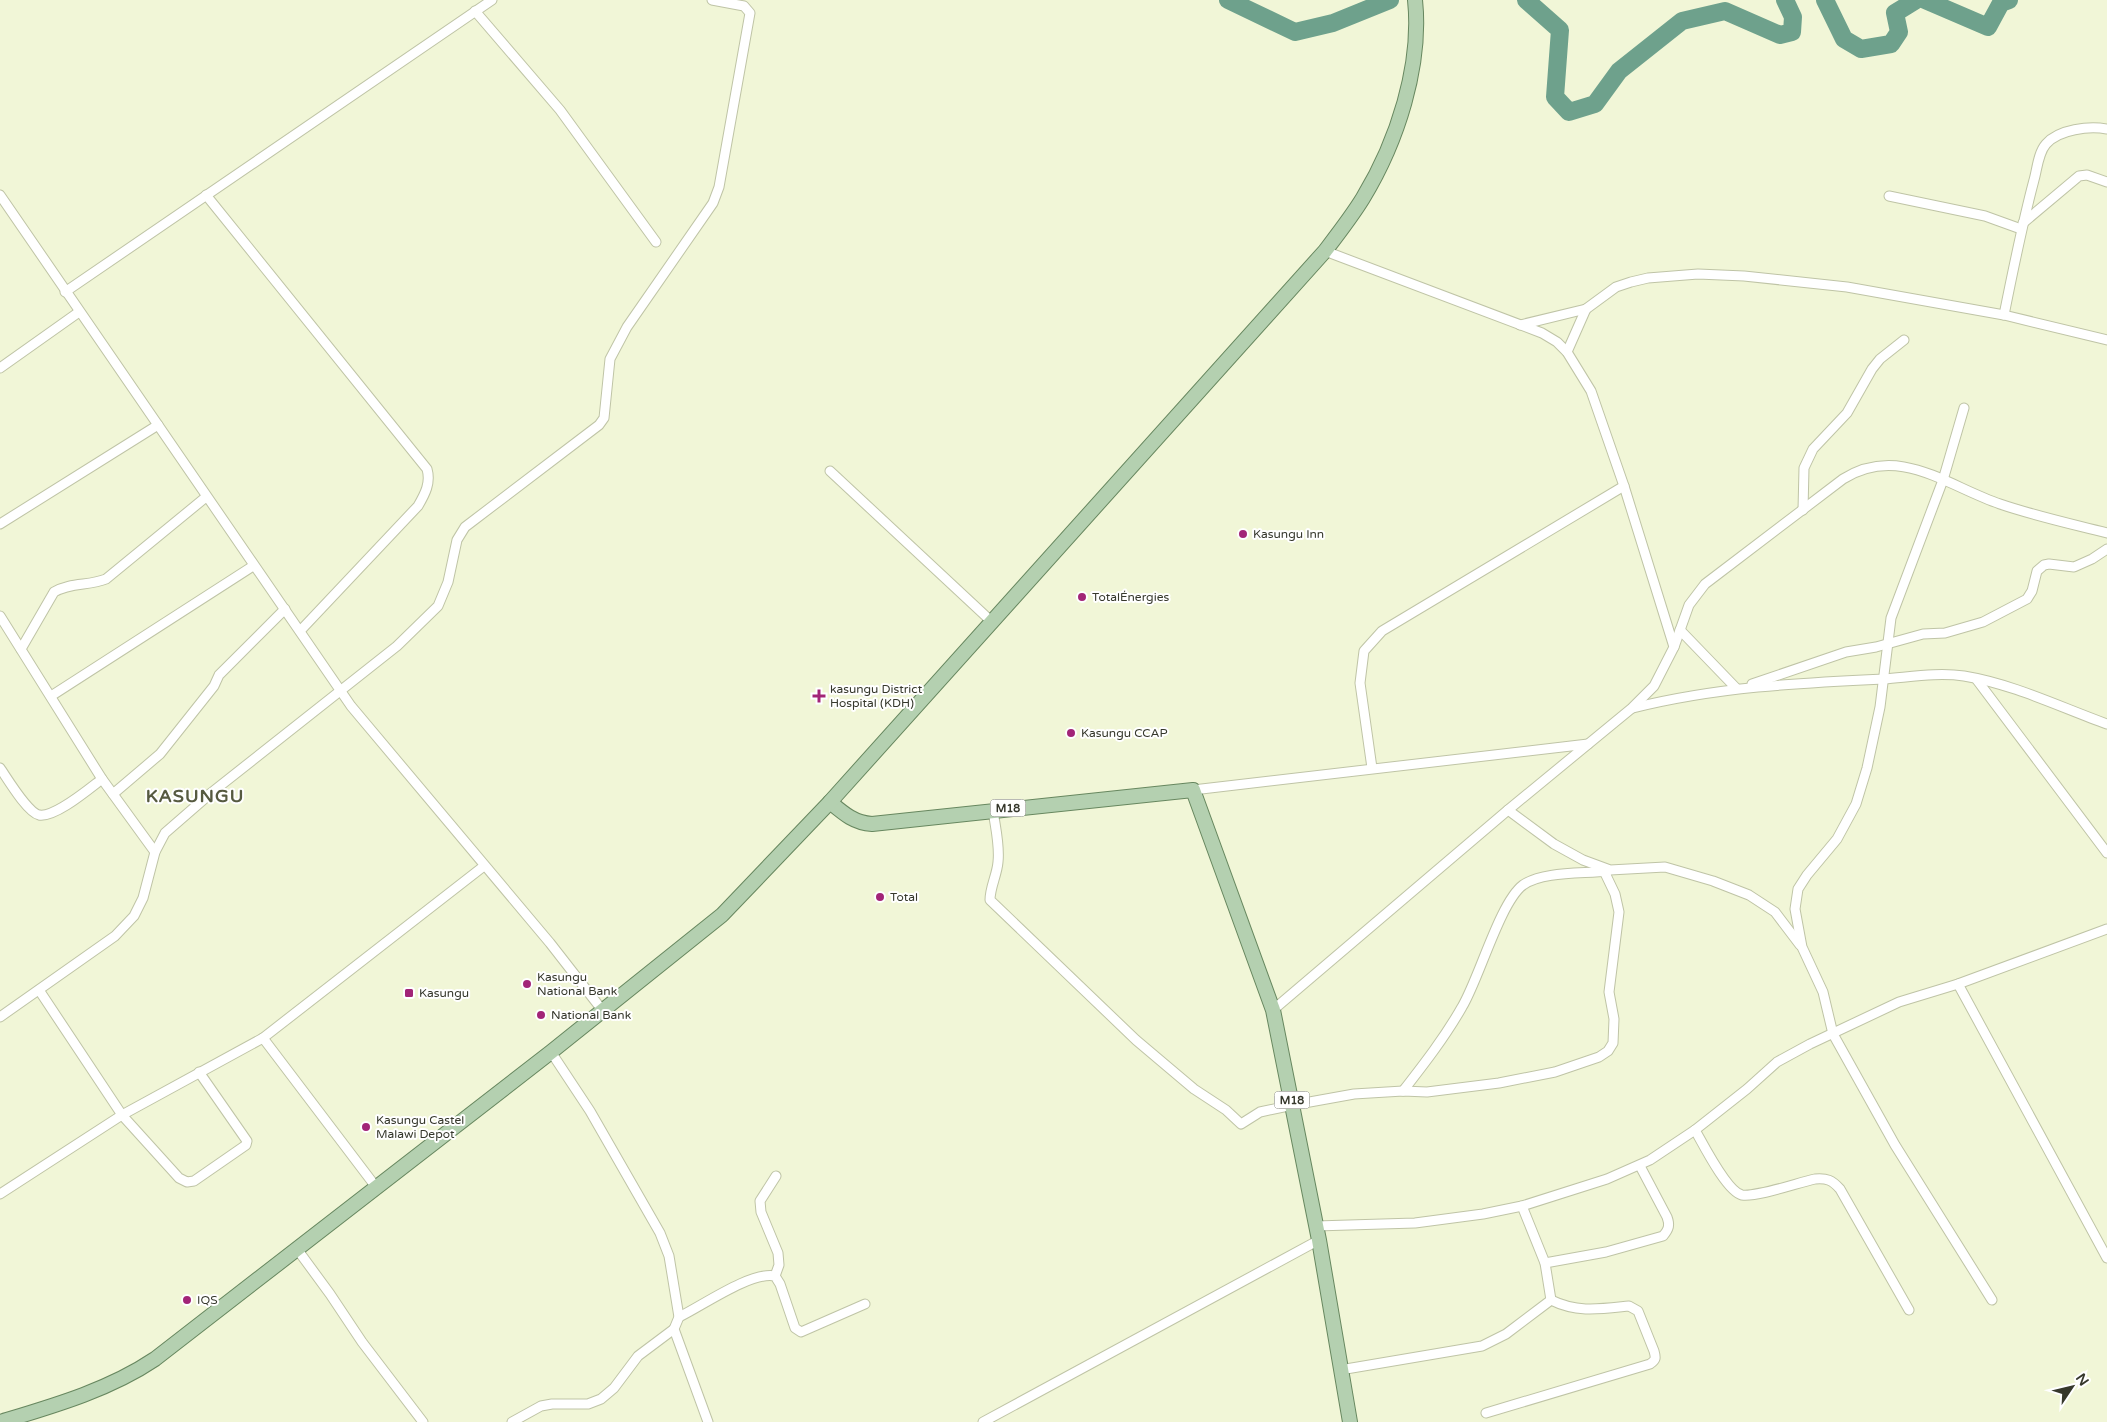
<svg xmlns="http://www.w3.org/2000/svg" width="2107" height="1422" font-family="'Varela Round',sans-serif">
  <rect width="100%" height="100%" fill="#f1f6d7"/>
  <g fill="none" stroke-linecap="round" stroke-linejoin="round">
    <g stroke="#6ea18c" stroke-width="18">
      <path d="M1228 0 1295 32 1333 23 1390 0"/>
      <path d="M1526 0 1560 30 1555 97 1569 112 1595 104 1619 71 1682 21 1725 11 1780 35 1792 32 1793 17 1785 0"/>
      <path d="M1825 0 1844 39 1861 49 1891 44 1899 32 1895 13 1916 0"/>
      <path d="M1925 0 1988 27 2001 3 2009 0"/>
    </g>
    <g stroke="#bfc4a6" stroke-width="11">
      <g id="street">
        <path d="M475 11 560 110 656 242"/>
        <path d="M0 195 351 706 550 943 603 1011"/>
        <path d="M206 195 427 469C431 483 425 494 418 506L300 631"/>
        <path d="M1889 196 1985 216 2021 229"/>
        <path d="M2023 223 2079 176 2087 175 2107 182"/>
        <path d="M65 292 492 0"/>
        <path d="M2004 315C2013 270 2022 225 2034 180 2037 170 2038 153 2046 144 2059 129 2089 126 2107 129"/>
        <path d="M1520 325 1586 309 1616 287 1631 282 1648 278 1698 274 1744 276 1847 287 2004 315 2107 340"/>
        <path d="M1567 352 1586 309"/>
        <path d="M0 368 79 312"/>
        <path d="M1964 408 1943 480 1891 618 1880 707 1867 768 1856 804 1837 839 1807 875 1798 889 1795 909 1802 947 1823 992 1833 1034 1895 1145 1992 1300"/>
        <path d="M830 471 991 621"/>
        <path d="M1803 510 1804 468 1813 449 1847 413 1872 369 1880 359 1904 340"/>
        <path d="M0 524 158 425"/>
        <path d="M0 616 102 779 155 852"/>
        <path d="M1680 630 1736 688"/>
        <path d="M1674 647 1689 605 1705 584 1843 479C1899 444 1947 486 2000 504 2035 516 2072 524 2107 533"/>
        <path d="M21 649 54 592C71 582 89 586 106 579L206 497"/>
        <path d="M1977 680 2107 853"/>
        <path d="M1752 684 1846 652 1876 647 1923 634 1945 633 1983 622 2027 599 2032 591 2037 571 2044 565 2049 564 2074 567 2092 559 2107 549"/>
        <path d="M51 696 253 566"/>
        <path d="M1633 708C1717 687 1798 683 1884 679 1910 677 1938 672 1964 676 2013 684 2060 707 2107 724"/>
        <path d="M0 768C7 778 27 812 39 815 55 818 90 788 102 779"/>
        <path d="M1372 768 1360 683 1364 651 1382 631 1624 486"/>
        <path d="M1193 790 1588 744"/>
        <path d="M113 794 160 754 214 686 219 675 285 609"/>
        <path d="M993 810C995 826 1000 845 998 862 997 875 990 887 990 900L1136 1040 1194 1089 1226 1110 1241 1124 1260 1112 1293 1105 1354 1094 1403 1091 1427 1092 1499 1083 1555 1072 1599 1057 1608 1051 1613 1043 1614 1019 1609 992 1619 912 1615 894 1604 871"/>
        <path d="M1508 810 1554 844 1583 860 1610 870 1665 867 1713 881 1749 895 1775 912 1800 945"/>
        <path d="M1958 984 2107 1258"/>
        <path d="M39 990 122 1115 179 1178 187 1182 194 1181 246 1145 247 1141 199 1072"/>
        <path d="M1273 1010 1508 810 1632 708 1654 686 1674 647 1624 486 1591 391 1567 352 1557 342 1542 333 1325 251"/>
        <path d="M0 1017 115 936 134 916 143 898 155 852 165 833 211 793 397 646 438 606 448 582 457 540 465 527 599 425 604 418 610 359 627 327 713 203 719 187 750 13 744 6 712 0"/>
        <path d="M263 1038 376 1187"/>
        <path d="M551 1052 590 1111 660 1233 669 1256 679 1317 674 1329 708 1422"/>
        <path d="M1403 1091C1424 1064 1445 1037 1462 1007 1479 979 1500 902 1523 885 1543 871 1583 874 1608 871"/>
        <path d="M1695 1130C1703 1144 1727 1192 1742 1195 1758 1197 1797 1183 1815 1179 1827 1178 1832 1180 1840 1189L1909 1310"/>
        <path d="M0 1194 122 1115 263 1038 484 866"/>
        <path d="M1316 1226 1415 1223 1483 1214 1522 1206 1607 1179 1650 1160 1695 1130 1747 1089 1777 1062 1810 1044 1899 1002 1958 984 2107 929"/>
        <path d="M297 1249 330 1294 362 1342 423 1422"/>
        <path d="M1545 1263 1606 1252 1663 1236C1669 1229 1670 1225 1667 1217L1640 1166"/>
        <path d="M775 1276 779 1265 778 1253 761 1212 760 1201 776 1176"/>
        <path d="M679 1317C702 1306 751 1271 775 1276L780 1284 795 1328 801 1332 865 1304"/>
        <path d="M1340 1370 1482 1346 1506 1334 1551 1300 1545 1263 1522 1206"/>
        <path d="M1486 1413 1650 1364C1656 1360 1656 1358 1654 1351L1638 1311 1629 1306C1600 1309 1577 1313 1551 1300"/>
        <path d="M512 1422 541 1406 552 1404H588L601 1399 614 1388 638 1356 674 1329"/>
        <path d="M983 1422 1319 1240"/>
      </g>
    </g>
    <g stroke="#67875f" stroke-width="16">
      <g id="primary">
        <path d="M830 802C843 813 854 823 872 824L1193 790 1273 1010 1319 1240 1350 1422"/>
        <path d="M0 1422C53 1406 109 1390 155 1359L551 1052 722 915 830 802 1325 251C1338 234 1352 216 1363 198 1397 142 1422 66 1415 0"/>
      </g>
    </g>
    <use href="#street" stroke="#fff" stroke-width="9"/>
    <use href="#primary" stroke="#b4d0b0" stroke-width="14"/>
  </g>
  <g fill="#a22477" stroke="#fff" stroke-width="2">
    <circle cx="1243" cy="534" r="5"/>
    <circle cx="1082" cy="597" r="5"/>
    <path d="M816.5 688.5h5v5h5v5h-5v5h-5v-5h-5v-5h5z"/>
    <circle cx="1071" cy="733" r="5"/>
    <circle cx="880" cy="897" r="5"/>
    <circle cx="527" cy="984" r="5"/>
    <rect x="404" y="988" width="10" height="10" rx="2.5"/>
    <circle cx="541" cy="1015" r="5"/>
    <circle cx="366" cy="1127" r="5"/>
    <circle cx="187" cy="1300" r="5"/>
  </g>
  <g text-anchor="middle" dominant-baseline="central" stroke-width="4" stroke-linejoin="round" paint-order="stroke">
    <g fill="#fff" stroke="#72746b" stroke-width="1">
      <rect x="990.5" y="799.5" width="35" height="17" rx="4"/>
      <rect x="1274.5" y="1091.5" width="35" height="17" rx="4"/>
    </g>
    <g font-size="11" font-weight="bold" fill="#36382c">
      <text x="1008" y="808">M18</text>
      <text x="1292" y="1100">M18</text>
    </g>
    <g font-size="12" fill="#36382c" stroke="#fff" text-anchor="start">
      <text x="1253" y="534">Kasungu Inn</text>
      <text x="1092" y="597">TotalÉnergies</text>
      <text x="830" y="689">kasungu District<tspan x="830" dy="14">Hospital (KDH)</tspan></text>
      <text x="1081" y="733">Kasungu CCAP</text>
      <text x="890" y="897">Total</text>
      <text x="537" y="977">Kasungu<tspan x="537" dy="14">National Bank</tspan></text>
      <text x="419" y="993">Kasungu</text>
      <text x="551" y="1015">National Bank</text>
      <text x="376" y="1120">Kasungu Castel<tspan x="376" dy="14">Malawi Depot</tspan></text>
      <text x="197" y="1300">IQS</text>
    </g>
    <g font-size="18" font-weight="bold" letter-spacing="1" fill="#565a40" stroke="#fff">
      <text x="195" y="796">KASUNGU</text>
    </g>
  </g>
  <g transform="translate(2072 1387) rotate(55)" stroke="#ffffff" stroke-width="4" paint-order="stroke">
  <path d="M0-4L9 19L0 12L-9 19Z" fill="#36382c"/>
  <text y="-8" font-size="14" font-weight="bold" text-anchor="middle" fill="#36382c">N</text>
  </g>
</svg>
